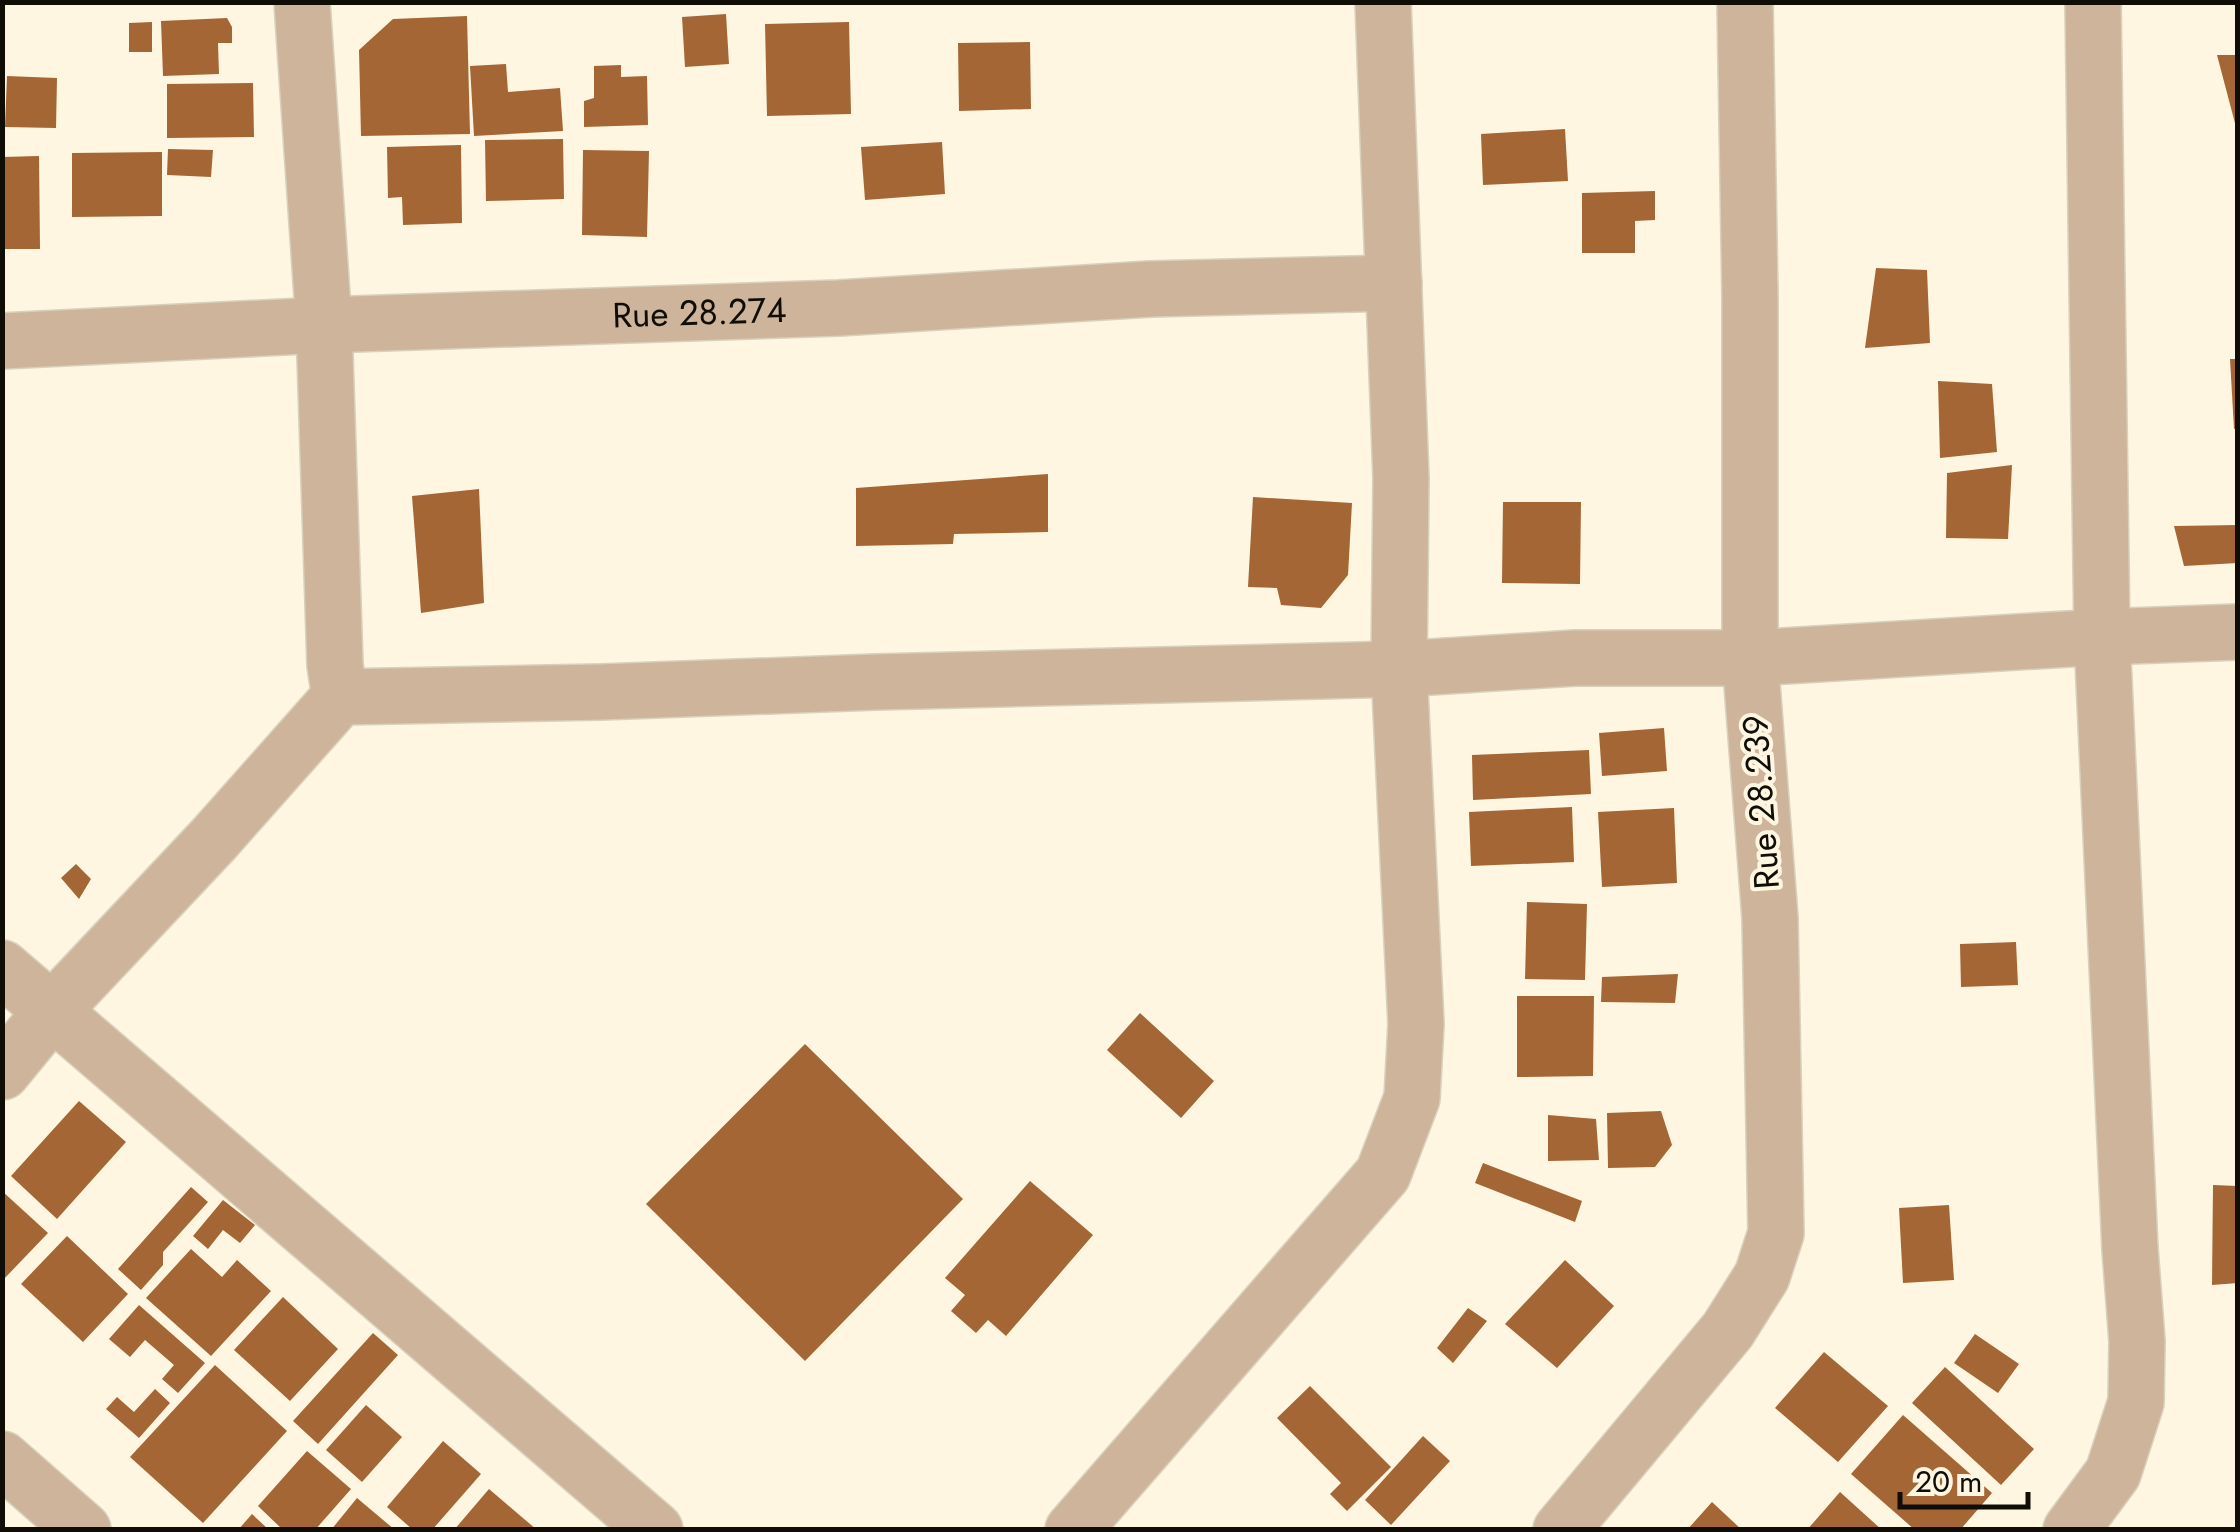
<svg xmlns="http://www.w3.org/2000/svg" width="2240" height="1532" font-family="Jost,sans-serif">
  <rect width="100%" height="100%" fill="#fef6e1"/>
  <g fill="#a46634">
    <path d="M726 14 729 64 685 67 682 17Z"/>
    <path d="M467 16 470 134 361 136 359 50 393 19Z"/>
    <path d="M227 18 232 27V43H218L219 74 163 76 161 21Z"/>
    <path d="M152 22V52H129V23Z"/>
    <path d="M849 22 851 114 767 116 765 24Z"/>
    <path d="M1030 42 1031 109 959 111 958 43Z"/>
    <path d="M2217 55H2238V127H2236Z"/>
    <path d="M506 64 508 92 560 88 563 131 474 136 470 66Z"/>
    <path d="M621 65V77L647 76 648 125 584 127V101L594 98V66Z"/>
    <path d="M7 76 57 78 56 128 5 127Z"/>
    <path d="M253 83 254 137 167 138V84Z"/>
    <path d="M1565 129 1568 181 1483 185 1481 134Z"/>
    <path d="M563 139 564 199 486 201 485 140Z"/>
    <path d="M942 142 945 194 865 200 861 147Z"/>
    <path d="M461 145 462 223 403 225 402 197 388 198 387 147Z"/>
    <path d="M168 149 213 150 211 177 167 175Z"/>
    <path d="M583 150 649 151 647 237 582 235Z"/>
    <path d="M162 152V216L72 217V153Z"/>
    <path d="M39 156 40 249H2V157Z"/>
    <path d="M1655 191V220L1635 221V253H1582V193Z"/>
    <path d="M1876 268 1927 270 1930 343 1865 348Z"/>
    <path d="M2230 359H2238V428L2234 429Z"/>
    <path d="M1938 381 1992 384 1997 452 1940 458Z"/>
    <path d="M2012 465 2008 539 1946 538 1947 473Z"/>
    <path d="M1048 474V532L954 534 953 544 856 546V488Z"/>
    <path d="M479 489 484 603 421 613 412 496Z"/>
    <path d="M1253 497 1352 503 1348 575 1321 608 1281 605 1277 588 1248 587Z"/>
    <path d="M1503 502H1581L1580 584 1502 583Z"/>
    <path d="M2238 525V563L2184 566 2174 526Z"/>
    <path d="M1664 728 1667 771 1602 776 1599 733Z"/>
    <path d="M1589 750 1591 794 1473 800 1472 755Z"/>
    <path d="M1572 807 1574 862 1471 866 1469 812Z"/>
    <path d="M1674 808 1677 883 1602 887 1598 812Z"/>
    <path d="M76 864 91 879 79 899 61 878Z"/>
    <path d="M1527 902 1587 904 1585 980 1525 979Z"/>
    <path d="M2016 942 2018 985 1961 987 1960 944Z"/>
    <path d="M1678 974 1675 1003 1601 1002 1602 977Z"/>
    <path d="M1517 996H1594L1593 1076 1517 1077Z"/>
    <path d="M1140 1013 1214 1081 1181 1118 1107 1050Z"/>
    <path d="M805 1044 963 1199 805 1361 646 1204Z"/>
    <path d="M79 1101 126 1142 57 1219 11 1176Z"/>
    <path d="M1661 1111 1672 1145 1655 1167 1608 1168 1607 1113Z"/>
    <path d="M1548 1115 1596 1119 1599 1160 1548 1161Z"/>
    <path d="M1483 1163 1582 1201 1575 1222 1475 1183Z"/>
    <path d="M1030 1181 1093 1235 1006 1336 988 1320 976 1333 951 1311 965 1295 945 1278Z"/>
    <path d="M2213 1185 2238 1186V1283L2212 1285Z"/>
    <path d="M191 1187 208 1202 163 1252V1265L141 1290 118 1269Z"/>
    <path d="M2 1191 48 1233 2 1281Z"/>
    <path d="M223 1200 255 1225 240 1243 223 1230 208 1249 193 1236Z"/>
    <path d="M1949 1205 1954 1280 1903 1283 1899 1208Z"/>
    <path d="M67 1236 128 1294 83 1342 21 1284Z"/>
    <path d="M191 1249 222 1277 237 1260 271 1291 211 1356 146 1298Z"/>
    <path d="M1565 1260 1614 1306 1557 1368 1505 1324Z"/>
    <path d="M283 1297 338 1349 290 1401 234 1350Z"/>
    <path d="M139 1305 205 1363 178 1393 162 1379 174 1365 145 1340 130 1357 109 1339Z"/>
    <path d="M1468 1308 1487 1321 1453 1363 1437 1348Z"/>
    <path d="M373 1333 398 1355 318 1444 293 1421Z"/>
    <path d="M1975 1334 2019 1364 1998 1393 1954 1363Z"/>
    <path d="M1824 1352 1888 1406 1838 1462 1775 1408Z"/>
    <path d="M215 1365 287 1431 203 1523 130 1457Z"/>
    <path d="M1945 1367 2034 1449 2001 1485 1912 1403Z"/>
    <path d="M1310 1386 1391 1467 1347 1511 1330 1494 1341 1483 1277 1418Z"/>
    <path d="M155 1389 170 1403 139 1438 106 1409 117 1397 134 1412Z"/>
    <path d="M366 1405 402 1437 362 1482 326 1450Z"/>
    <path d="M1903 1415 1992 1493 1960 1530H1915L1851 1474Z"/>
    <path d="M1423 1436 1450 1461 1391 1525 1365 1500Z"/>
    <path d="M443 1441 481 1474 432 1530H413L387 1507Z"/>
    <path d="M307 1451 351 1489 315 1530H283L258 1506Z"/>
    <path d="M489 1489 537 1530H454Z"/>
    <path d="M1840 1492 1882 1530H1807Z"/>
    <path d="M357 1498 395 1530H331Z"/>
    <path d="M1712 1502 1742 1530H1687Z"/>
    <path d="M252 1514 269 1530H238Z"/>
  </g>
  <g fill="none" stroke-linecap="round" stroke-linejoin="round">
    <g stroke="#d8d1be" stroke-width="58">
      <g id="minor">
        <path d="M302 2 324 325 335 665 340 697"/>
        <path id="s1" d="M2 341 324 325 839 308 1150 289 1394 283"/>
        <path d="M2 968 655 1530"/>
        <path d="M2 1072 52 1011 214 839 340 697 601 692 876 682 1399 669 1575 658H1750L2102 637 2238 632"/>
        <path d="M2 1459 83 1530"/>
        <path d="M1073 1530 1383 1174 1412 1098 1416 1024 1399 669 1401 479 1383 2"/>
        <path d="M1561 1530 1728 1330 1762 1276 1776 1233 1770 918 1750 658V298L1745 2"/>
        <path d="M2071 1530 2113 1473 2136 1402 2137 1341 2130 1249 2102 637 2093 2"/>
      </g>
    </g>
    <use href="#minor" stroke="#cdb49a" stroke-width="55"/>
  </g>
  <g text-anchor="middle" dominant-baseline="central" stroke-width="8" stroke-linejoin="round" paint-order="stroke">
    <g font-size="35" fill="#0f0d06" stroke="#fef6e1">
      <text stroke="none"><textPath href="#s1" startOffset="698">Rue 28.274</textPath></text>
      <text transform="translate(1761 802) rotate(-94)">Rue 28.239</text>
    </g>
  </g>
  <rect width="2240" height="1532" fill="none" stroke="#0f0d06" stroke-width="10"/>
  <path d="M1900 1492v15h128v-15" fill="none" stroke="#0f0d06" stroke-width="5"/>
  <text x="1915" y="1492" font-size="30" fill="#0f0d06" stroke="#fef6e1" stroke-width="8" paint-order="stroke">20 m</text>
</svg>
